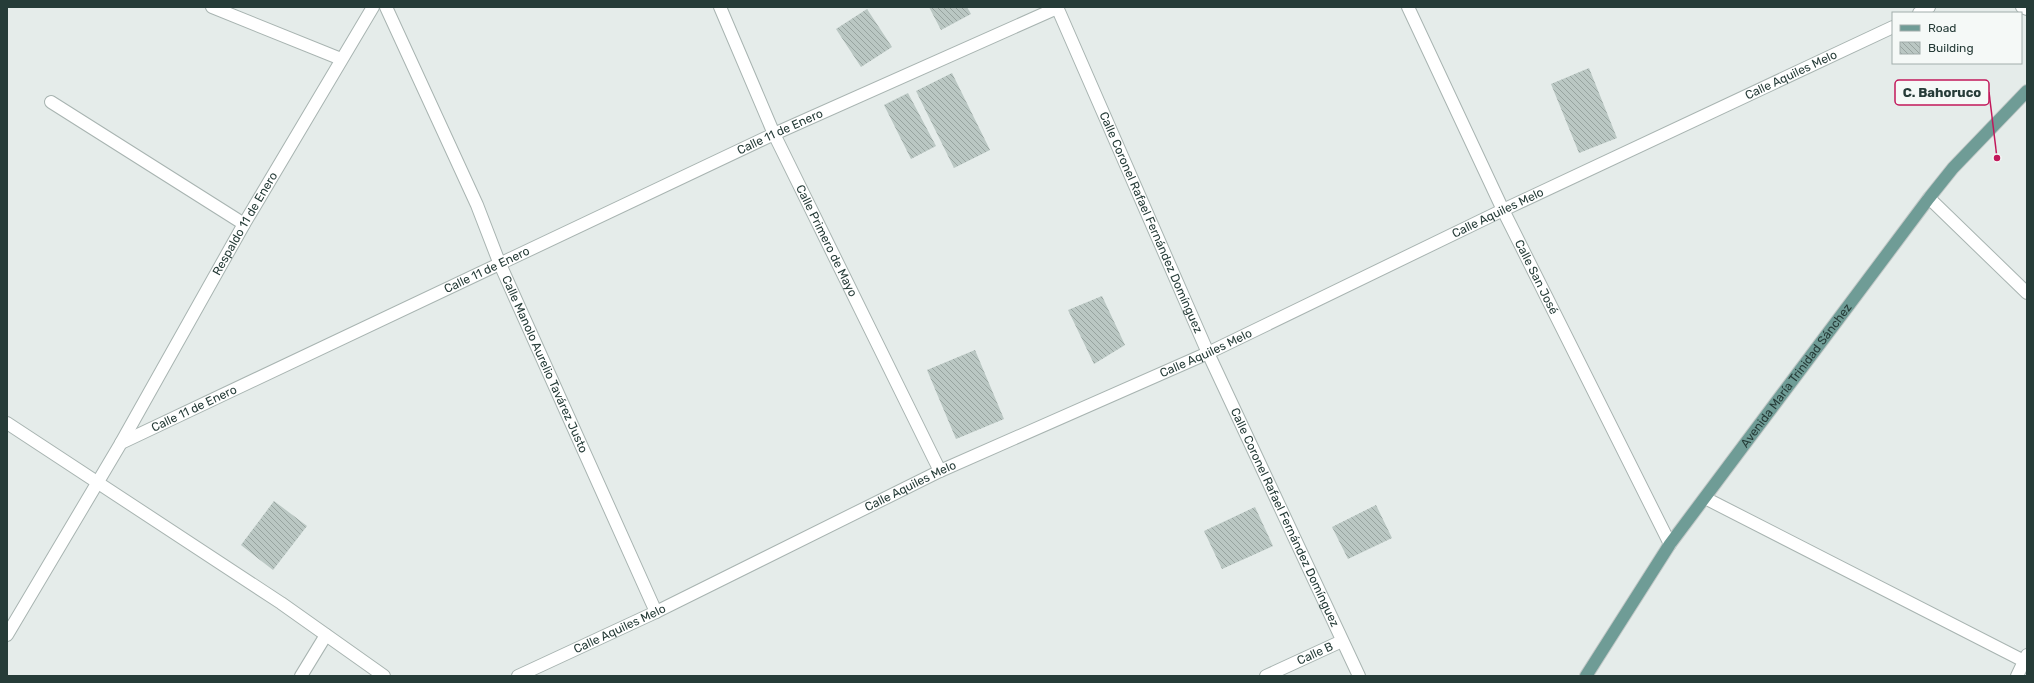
<svg xmlns="http://www.w3.org/2000/svg" width="2034" height="683" font-family="Rubik,sans-serif">
  <defs>
    <pattern id="building-back-hatch" width="6" height="6" patternUnits="userSpaceOnUse"><rect width="6" height="6" fill="#bac7c3"/><path d="M-1 5l2 2M0 0l6 6M5-1l2 2" fill="none" stroke="#97a39f"/></pattern>
  </defs>
  <rect width="100%" height="100%" fill="#e5ecea"/>
  <g fill="url(#building-back-hatch)">
    <path d="M929 7H967L971 14 941 30Z"/>
    <path d="M867 9 892 47 861 67 836 29Z"/>
    <path d="M1589 68 1617 138 1579 153 1551 84Z"/>
    <path d="M952 73 990 150 954 168 916 91Z"/>
    <path d="M908 93 936 146 911 159 884 105Z"/>
    <path d="M1102 296 1125 345 1094 364 1068 310Z"/>
    <path d="M975 350 1004 419 956 439 927 370Z"/>
    <path d="M274 501 307 526 273 570 241 545Z"/>
    <path d="M1376 505 1392 538 1348 559 1332 527Z"/>
    <path d="M1255 507 1273 546 1222 569 1204 531Z"/>
  </g>
  <g fill="none" stroke-linecap="round" stroke-linejoin="round">
    <g stroke="#a8b4b1" stroke-width="14">
      <g id="minor">
        <path d="M212 7 341 59"/>
        <path id="s1" d="M386 7 477 205 499 262 656 612"/>
        <path id="s2" d="M720 7 774 134 940 471"/>
        <path id="s3" d="M1057 7 1208 353 1359 676"/>
        <path id="s4" d="M1408 7 1503 210 1670 544"/>
        <path d="M2022 7 2027 9"/>
        <path d="M1919 13 1929 7"/>
        <path d="M51 102 244 224"/>
        <path d="M1929 198 2027 293"/>
        <path d="M7 423 281 603 384 676"/>
        <path id="s5" d="M121 443 244 224 373 7"/>
        <path d="M1705 498 2024 661"/>
        <path id="s6" d="M7 635 121 443 774 134 1057 8"/>
        <path d="M301 676 326 635"/>
        <path id="s7" d="M518 676 656 612 940 471 1208 353 1503 210 1893 27"/>
        <path id="s8" d="M1266 676 1342 641"/>
        <path d="M2017 676 2027 655"/>
      </g>
    </g>
    <g stroke="#c2c8c7" stroke-width="14">
      <g id="major">
        <path id="s9" d="M1586 676 1670 544 1929 198 1953 168 2027 91"/>
      </g>
    </g>
    <use href="#minor" stroke="#fff" stroke-width="12"/>
    <use href="#major" stroke="#6f9c96" stroke-width="12"/>
  </g>
  <g text-anchor="middle" dominant-baseline="central" stroke-width="3" stroke-linejoin="round" paint-order="stroke">
    <g font-size="12" fill="#263c38" stroke="#f5f9f7">
      <text stroke="none"><textPath href="#s7" startOffset="1408">Calle Aquiles Melo</textPath></text>
      <text stroke="none"><textPath href="#s6" startOffset="952">Calle 11 de Enero</textPath></text>
      <text stroke="none"><textPath href="#s7" startOffset="1084">Calle Aquiles Melo</textPath></text>
      <text stroke="none"><textPath href="#s3" startOffset="235">Calle Coronel Rafael Fernández Domínguez</textPath></text>
      <text stroke="none"><textPath href="#s5" startOffset="252">Respaldo 11 de Enero</textPath></text>
      <text stroke="none"><textPath href="#s2" startOffset="257">Calle Primero de Mayo</textPath></text>
      <text stroke="none"><textPath href="#s6" startOffset="628">Calle 11 de Enero</textPath></text>
      <text stroke="none"><textPath href="#s4" startOffset="299">Calle San José</textPath></text>
      <text stroke="none"><textPath href="#s7" startOffset="760">Calle Aquiles Melo</textPath></text>
      <text stroke="none"><textPath href="#s1" startOffset="391">Calle Manolo Aurelio Tavárez Justo</textPath></text>
      <text stroke="none"><textPath href="#s9" startOffset="367">Avenida María Trinidad Sánchez</textPath></text>
      <text stroke="none"><textPath href="#s6" startOffset="304">Calle 11 de Enero</textPath></text>
      <text stroke="none"><textPath href="#s7" startOffset="436">Calle Aquiles Melo</textPath></text>
      <text stroke="none"><textPath href="#s3" startOffset="559">Calle Coronel Rafael Fernández Domínguez</textPath></text>
      <text stroke="none"><textPath href="#s7" startOffset="112">Calle Aquiles Melo</textPath></text>
      <text stroke="none"><textPath href="#s8" startOffset="54">Calle B</textPath></text>
    </g>
  </g>
  <path fill="none" stroke="#c2185b" stroke-width="1.5" d="M1997 158L1989 92"/>
  <circle fill="#c2185b" stroke="#f5f9f7" stroke-width="1.5" cx="1997" cy="158" r="4"/>
  <rect fill="#f5f9f7" stroke="#c2185b" stroke-width="1.5" x="1895" y="80" width="94" height="25" rx="4"/>
  <g font-size="13" text-anchor="middle" font-weight="bold" fill="#263c38">
    <text x="1942" y="97">C. Bahoruco</text>
  </g>
  <rect width="2034" height="683" fill="none" stroke="#263c38" stroke-width="16"/>
  <rect x="1892" y="12" width="130" height="52" fill="#f5f9f7" stroke="#a2adab"/>
  <rect x="1900" y="25" width="20" height="6" fill="#6f9c96" stroke="#a2adab"/>
  <text x="1928" y="32" font-size="12" fill="#263c38">Road</text>
  <rect x="1900" y="42" width="20" height="12" fill="url(#building-back-hatch)" stroke="#a2adab"/>
  <text x="1928" y="52" font-size="12" fill="#263c38">Building</text>
</svg>
